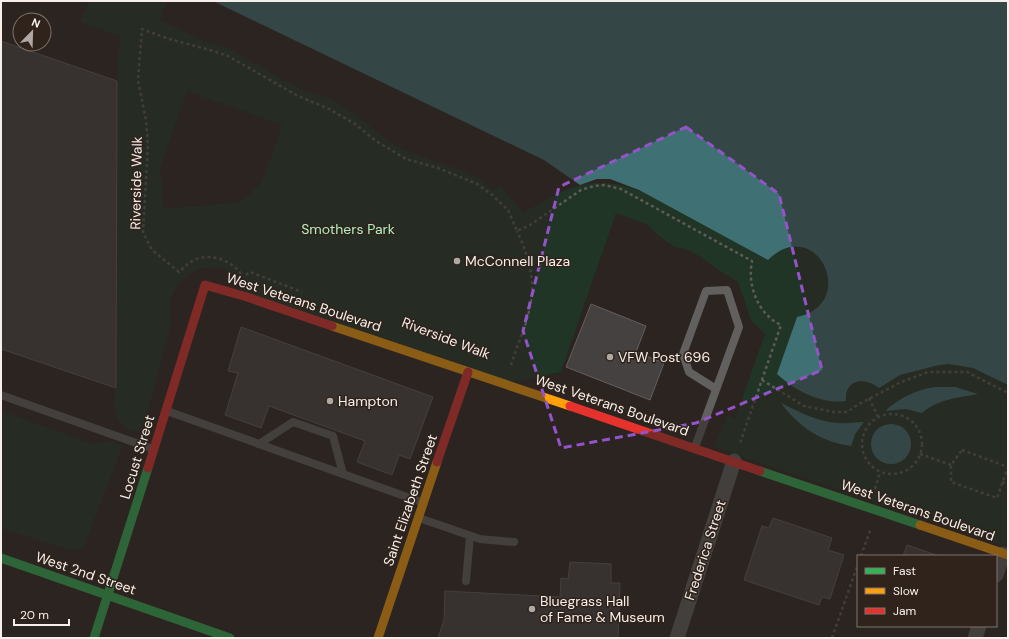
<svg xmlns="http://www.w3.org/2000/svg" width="1009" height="639" font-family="'DM Sans',sans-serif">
  <rect width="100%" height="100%" fill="#2b2420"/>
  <g fill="#213526" fill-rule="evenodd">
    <path d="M89 1H167L159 21 178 28 202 40 228 48 306 92 323 96 331 99 354 113 391 143 409 152 466 172 480 179 493 190 501 186 523 213C564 188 594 172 642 192L768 260C817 214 859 303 797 317L777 375C794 390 822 405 846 401 845 380 864 377 879 388L900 375 939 365 949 364 973 368 1008 385V547L714 447C718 436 723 426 727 415L735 419 765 334 751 320 738 282 720 271 702 258 689 250 675 247 670 244 655 233 648 225 616 213 561 372 505 384 247 297C244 290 241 281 234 276 204 251 160 286 172 321L145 421 143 426 137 432C122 431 113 415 114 401 114 397 115 392 116 388L117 81 120 36 80 22ZM187 91 282 125 262 182 241 202 164 209 160 167Z"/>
    <path d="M1 411 93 444 107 441 123 445 83 549 69 550 1 528Z"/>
  </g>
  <g fill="#3f7174">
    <path d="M213 1H1008V385L973 368 949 364 939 365 900 375 879 388C864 376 844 380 846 401 822 405 794 390 777 374L797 317C860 303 816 213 768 260L639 190 610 179H597L580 185 544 160Z"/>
    <path d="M935 387H955L978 394C957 398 938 399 922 413L906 409 885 411C900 398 915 390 935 387Z"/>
    <path d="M781 403C799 412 818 422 838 423 846 424 855 422 864 422L855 434 851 446C821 442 799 427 781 403Z"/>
    <circle cx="891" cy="444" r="20"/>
  </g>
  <g fill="#464141" stroke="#645e5e">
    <path d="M1 41 117 81 116 388 1 349Z"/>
    <path d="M591 304 646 326 636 352 664 363 650 400 566 367Z"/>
    <path d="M241 327 433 397 410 459 399 455 392 475 357 462 365 441 269 406 261 428 225 415 238 373 228 371Z"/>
    <path d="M773 518 832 538 828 550 844 555 830 599 822 597 819 605 744 580 762 526 769 528Z"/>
    <path d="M907 545 939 556H903Z"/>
    <path d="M570 562 611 564V583H620L618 638H438L444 620 445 591 560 597 561 578 568 579Z"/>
  </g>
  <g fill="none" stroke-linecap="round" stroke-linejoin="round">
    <g stroke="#5e5b58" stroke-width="2.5" stroke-dasharray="3 3" stroke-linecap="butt">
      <path d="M241 274C233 262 214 254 200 258 191 260 185 266 179 272L152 250 143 232 148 145 146 121 138 80 142 29 169 39 210 50 228 56 298 96 329 109 355 124 376 141 406 159 438 168 477 184 491 194 508 210 517 231 530 225 581 190 594 186 604 185 621 189 752 261C747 286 758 314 781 325L740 443"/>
      <path d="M246 275 250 272 302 292"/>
      <path d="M511 365C519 340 532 313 532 287 532 268 525 248 517 231"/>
      <path d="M762 380 804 406 834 412H847L859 404 901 382 928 372H967L1008 393"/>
      <path d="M869 398 878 417"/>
      <circle cx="892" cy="444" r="30"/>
      <path d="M962 450 1008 467 997 498 951 482V465Z"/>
      <path d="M920 454 951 465"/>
      <path d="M1002 482 1008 484"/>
      <path d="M875 489 880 472"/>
      <path d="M861 556 871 528"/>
      <path d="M832 638 858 564"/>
    </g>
    <g stroke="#61605e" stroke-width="8">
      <path d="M1 395 153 449"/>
      <path d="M167 411 424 503"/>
      <path d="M259 444 293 422 333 436 343 474"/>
      <path d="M695 447 739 327 727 290 706 291 683 354 689 372 716 389"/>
      <path d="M419 518 480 539 514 542"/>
      <path d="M466 581 470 536"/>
    </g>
    <g stroke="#61605e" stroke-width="15">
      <path d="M996 575 1003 554"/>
      <path d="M677 638 734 461"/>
      <path d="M975 638 979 626"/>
    </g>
    <g stroke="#30b455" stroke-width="9">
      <path d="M760 471 920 525"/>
      <path d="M1 558 230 638"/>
      <path d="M94 638 148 468"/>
    </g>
    <g stroke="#ff9f0a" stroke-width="9">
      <path d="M332 326 570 406"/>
      <path d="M920 525 1008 555"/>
      <path d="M378 638 437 462"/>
    </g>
    <g stroke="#e5322d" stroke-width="9">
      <path d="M570 406 760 471"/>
      <path d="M437 462 468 372"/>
      <path d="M148 468 205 285 247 297 332 326"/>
    </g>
  </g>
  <path d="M0 0H1009V639H0ZM686 127 779 194 822 370 696 423 561 448 523 331 559 187Z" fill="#2b2420" fill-opacity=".55" fill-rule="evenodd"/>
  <path fill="none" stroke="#9453c8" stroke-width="3" stroke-dasharray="8 5" stroke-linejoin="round" d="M686 127 779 194 822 370 696 423 561 448 523 331 559 187Z"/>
  <g fill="#b0a8a3" stroke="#2f231c" stroke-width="1.5">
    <circle cx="457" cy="261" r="4"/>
    <circle cx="610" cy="357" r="4"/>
    <circle cx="330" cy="401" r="4"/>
    <circle cx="532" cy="609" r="4"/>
  </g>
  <g text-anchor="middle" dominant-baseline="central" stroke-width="3" stroke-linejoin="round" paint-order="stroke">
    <g font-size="14" fill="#f8efea" stroke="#2f231c">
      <text transform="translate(136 183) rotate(-89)">Riverside Walk</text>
      <text transform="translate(304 302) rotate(18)">West Veterans Boulevard</text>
      <text transform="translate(446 338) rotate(21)">Riverside Walk</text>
      <text transform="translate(612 405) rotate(19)">West Veterans Boulevard</text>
      <text transform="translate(137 457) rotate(-73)">Locust Street</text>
      <text transform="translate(410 500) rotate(-71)">Saint Elizabeth Street</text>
      <text transform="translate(918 510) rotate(19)">West Veterans Boulevard</text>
      <text transform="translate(705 550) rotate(-72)">Frederica Street</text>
      <text transform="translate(86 573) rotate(19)">West 2nd Street</text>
    </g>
    <g font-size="14" fill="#b0efc1" stroke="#2f231c">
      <text x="348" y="229">Smothers Park</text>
    </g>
    <g font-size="14" fill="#f8efea" stroke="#2f231c" text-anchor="start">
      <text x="465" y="261">McConnell Plaza</text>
      <text x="618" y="357">VFW Post 696</text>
      <text x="338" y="401">Hampton</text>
      <text x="540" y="601">Bluegrass Hall<tspan x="540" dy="16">of Fame &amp; Museum</tspan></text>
    </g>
  </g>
  <rect width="1009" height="639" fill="none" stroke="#f8efea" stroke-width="4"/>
  <rect x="857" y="555" width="140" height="72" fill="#2f231c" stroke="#7f756e"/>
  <rect x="865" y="568" width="20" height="6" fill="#30b455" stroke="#7f756e"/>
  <text x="893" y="575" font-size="12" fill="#f8efea">Fast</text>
  <rect x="865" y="588" width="20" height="6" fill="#ff9f0a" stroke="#7f756e"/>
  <text x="893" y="595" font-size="12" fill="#f8efea">Slow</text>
  <rect x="865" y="608" width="20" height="6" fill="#e5322d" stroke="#7f756e"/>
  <text x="893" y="615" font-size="12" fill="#f8efea">Jam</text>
  <g transform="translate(32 32) rotate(23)"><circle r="19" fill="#2f231c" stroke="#7f756e"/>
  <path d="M0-3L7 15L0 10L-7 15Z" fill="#b0a8a3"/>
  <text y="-6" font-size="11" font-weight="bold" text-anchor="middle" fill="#f8efea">N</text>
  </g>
  <path d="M14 619v6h55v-6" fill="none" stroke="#f8efea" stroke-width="2"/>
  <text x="20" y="619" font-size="12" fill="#f8efea" stroke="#2f231c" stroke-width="3" paint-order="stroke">20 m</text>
</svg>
